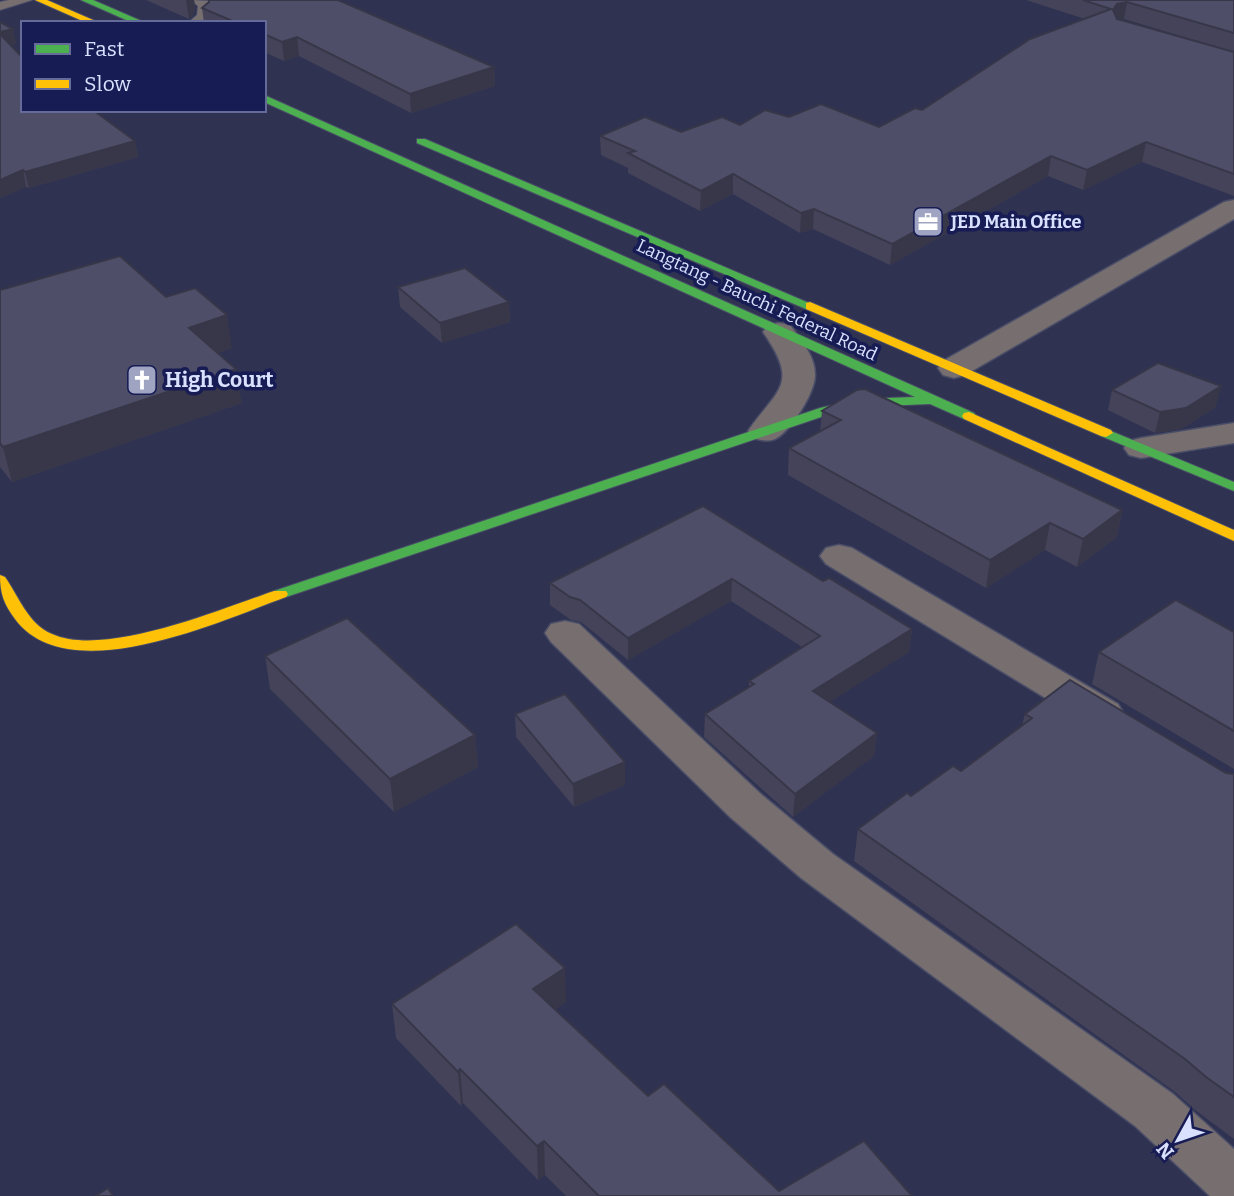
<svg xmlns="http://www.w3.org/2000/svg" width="1234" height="1196" font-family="Bitter,serif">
  <rect width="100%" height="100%" fill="#2f3251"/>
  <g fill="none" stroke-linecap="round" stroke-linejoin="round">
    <g stroke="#494d67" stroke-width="2">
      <g id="lane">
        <path d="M9 0H32L0 10V2Z"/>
        <path d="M191 0 209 1V20L204 23H188L197 15 198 6Z"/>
      </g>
    </g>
    <g stroke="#494d67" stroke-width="3">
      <g id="street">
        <path d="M1234 200V219L965 375 954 378 943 375 938 368 943 361 1224 202Z"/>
        <path d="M779 323 790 325C801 340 815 356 815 374 816 392 790 432 775 439 767 442 761 440 753 438L748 431C778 388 800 385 763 332L768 325Z"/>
        <path d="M1234 423V443L1141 458 1129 455 1124 448 1129 441 1141 438Z"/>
        <path d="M839 545 852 548 1118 704 1124 714 1118 724 1103 728 1088 724 826 564 820 556 826 548Z"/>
        <path d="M565 621 579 624 762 795 833 854 1173 1094 1234 1149V1196H1210L1135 1126 801 878 730 817 551 642 545 633 551 624Z"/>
      </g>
    </g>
    <g stroke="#494d67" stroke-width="2">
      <g id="fast">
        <path d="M81 0H93L146 23H133Z"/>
        <path d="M264 95 974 413 976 416 969 420 964 419 930 404 858 407 830 414 286 597H274L272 594 274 591 820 408 858 399 915 397 264 102Z"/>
        <path d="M417 139H425L816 306 810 310 806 309 417 143Z"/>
        <path d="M1106 429 1234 482V491L1101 436 1099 433Z"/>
      </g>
    </g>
    <g stroke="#494d67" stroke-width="2">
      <g id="slow">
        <path d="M35 0H47L100 23H87Z"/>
        <path d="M810 302 1111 430 1113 433 1106 437 1101 436 806 309V303Z"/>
        <path d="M969 412 1234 530V541L964 419 962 416 964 413Z"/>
        <path d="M0 575 5 577C19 597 28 624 52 634 105 658 221 609 274 591H286L288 594 286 597C220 621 68 691 15 619 4 604 0 594 0 575Z"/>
      </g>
    </g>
    <use href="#lane" fill="#776e70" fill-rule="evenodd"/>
    <use href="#street" fill="#776e70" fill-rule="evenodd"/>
    <use href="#fast" fill="#4caf50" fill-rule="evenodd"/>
    <use href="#slow" fill="#ffc107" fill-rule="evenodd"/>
  </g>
  <g fill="#444359" fill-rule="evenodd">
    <path d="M146 0H194L195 7 194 14 189 19Z"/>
    <path d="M1026 0H1234V196L1142 162 1083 190 1048 176 890 265 813 229 800 233 733 194 700 211 628 173V168L601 155 600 136 681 132 740 125 789 117 879 127 922 110 1085 19ZM1124 19 1234 52 1122 20Z"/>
    <path d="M209 2 494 67 495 86 411 113 299 56 284 61 264 52V23H204L202 8Z"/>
    <path d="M0 22 13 29 16 44 11 45 23 110 135 141 138 157 29 188 26 187 0 198Z"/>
    <path d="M398 287 509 302 510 322 442 343 400 307Z"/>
    <path d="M0 290 166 297 232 348 218 353 242 403 12 482 0 467Z"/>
    <path d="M1112 390 1216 407 1181 429 1155 433 1108 410Z"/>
    <path d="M822 411 1122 510 1117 537 1077 567 1045 550 986 588 788 475 789 448 820 432Z"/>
    <path d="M703 506 823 581 912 629 909 652 829 702 877 733 874 756 793 817 704 737 705 714 749 687V681L802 647 731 601 628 660 581 622 571 620 550 605V583Z"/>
    <path d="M1234 632V769L1092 684 1099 652Z"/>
    <path d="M265 656 475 735 478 767 394 812 270 689Z"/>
    <path d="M515 714 625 785 574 807 516 737Z"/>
    <path d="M1025 714 1234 774V1139L1195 1110 1175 1092 854 861 858 829 911 796 961 771 1022 725Z"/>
    <path d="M566 1002 555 1009 648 1096 779 1191 912 1196H566L545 1175 538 1180 463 1103 461 1106 396 1038 392 1004Z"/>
  </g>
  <g fill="#373749">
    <path d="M187 0H194L195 7 194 14 189 19 186 1Z"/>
    <path d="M1127 2 1124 19 1114 21 1113 10 1117 4Z"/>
    <path d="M13 29 16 44 2 48 0 32Z"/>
    <path d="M297 37 299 56 284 61 282 42Z"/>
    <path d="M494 67 495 86 411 113 410 94Z"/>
    <path d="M135 141 138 157 29 188 25 172Z"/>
    <path d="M1146 142 1142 162 1083 190 1087 170Z"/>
    <path d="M1051 156 1048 176 890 265 892 244Z"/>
    <path d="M23 170 26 187 0 198V180Z"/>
    <path d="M733 174V194L700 211 701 191Z"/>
    <path d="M814 209 813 229 800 233 801 213Z"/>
    <path d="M509 302 510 322 442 343 440 323Z"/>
    <path d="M227 315 232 348 195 361 189 328Z"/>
    <path d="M236 369 242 403 12 482 3 447Z"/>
    <path d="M1221 386 1216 407 1181 429 1155 433 1160 412Z"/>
    <path d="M1122 510 1117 537 1077 567 1083 539Z"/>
    <path d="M1050 523 1045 550 986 588 990 560Z"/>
    <path d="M732 579 731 601 628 660V638Z"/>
    <path d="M912 629 909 652 811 714 813 691Z"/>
    <path d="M877 733 874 756 793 817 795 794Z"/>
    <path d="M475 735 478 767 394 812 390 779Z"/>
    <path d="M625 762V785L574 807 573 784Z"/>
    <path d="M565 968 566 1002 535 1023 533 989Z"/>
    <path d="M460 1069 463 1103 461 1106 458 1072Z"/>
    <path d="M544 1141 545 1175 538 1180 537 1146Z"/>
  </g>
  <g fill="#4f4e68" stroke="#373749" stroke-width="2">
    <path d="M209 0H338L494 67 410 94 297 37 282 42 264 34V23H237L202 8 209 2Z"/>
    <path d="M1083 0H1234V33L1127 2 1117 4 1113 10 1117 19 1234 52V174L1146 142 1087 170 1051 156 892 244 814 209 801 213 733 174 701 191 628 153 635 151 600 136 645 117 681 132 722 117 740 125 765 110 789 117 821 104 879 127 915 108 922 110 1030 39 1111 9Z"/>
    <path d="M0 22 13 29 0 32Z"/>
    <path d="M0 34 23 58V110H93L135 141 25 172 23 170 0 180Z"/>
    <path d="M120 256 166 297 195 288 227 315 189 328 236 369 3 447 0 443V290Z"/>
    <path d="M465 268 509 302 440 323 398 287Z"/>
    <path d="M1158 363 1221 386 1186 408 1160 412 1112 390Z"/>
    <path d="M865 389 1122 510 1083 539 1050 523 990 560 789 448 841 420 822 411 857 390Z"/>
    <path d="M703 506 823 581 829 578 912 629 813 691 877 733 795 794 705 714 754 684 749 681 820 636 732 579 628 638 580 600 570 597 550 583Z"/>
    <path d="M1176 600 1234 632V731L1099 652Z"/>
    <path d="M347 618 475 735 390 779 265 656Z"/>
    <path d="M1070 680 1226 773 1234 774V1097L1206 1077 1185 1059 858 829 907 793 911 796 953 766 961 771 1032 718 1025 714Z"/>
    <path d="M565 694 625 762 573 784 515 714Z"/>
    <path d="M516 924 565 968 533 989 648 1096 664 1084 779 1191 864 1141 912 1196H599L544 1141 537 1146 460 1069 458 1072 392 1004Z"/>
    <path d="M108 1188 113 1196H95Z"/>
  </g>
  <defs>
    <g id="office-square" transform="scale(1.575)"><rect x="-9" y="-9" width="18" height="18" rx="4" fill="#9ea4c1" stroke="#171c55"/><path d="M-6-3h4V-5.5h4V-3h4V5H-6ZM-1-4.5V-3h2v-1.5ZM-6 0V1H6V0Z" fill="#fff"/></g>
    <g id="church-square" transform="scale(1.575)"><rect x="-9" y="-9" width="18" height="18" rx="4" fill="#9ea4c1" stroke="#171c55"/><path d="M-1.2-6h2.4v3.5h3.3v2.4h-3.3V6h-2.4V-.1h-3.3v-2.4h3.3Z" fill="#fff"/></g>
  </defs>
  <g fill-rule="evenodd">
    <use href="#office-square" x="928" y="222"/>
    <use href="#church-square" x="142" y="380"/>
  </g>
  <g text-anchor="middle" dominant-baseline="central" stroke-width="7" stroke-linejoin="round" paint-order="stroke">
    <g font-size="18" font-weight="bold" fill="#d9e1fe" stroke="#171c55" text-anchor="start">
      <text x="951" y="222">JED Main Office</text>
    </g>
    <g font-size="18" fill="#d9e1fe" stroke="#171c55">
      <text transform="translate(757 300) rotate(25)">Langtang - Bauchi Federal Road</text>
    </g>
    <g font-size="21" font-weight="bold" fill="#d9e1fe" stroke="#171c55" text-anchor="start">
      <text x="165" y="380">High Court</text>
    </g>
  </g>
  <rect x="21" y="21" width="245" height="91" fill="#171c55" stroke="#656b99" stroke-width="2"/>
  <rect x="35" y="44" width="35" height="10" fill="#4caf50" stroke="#656b99" stroke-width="2"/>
  <text x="84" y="56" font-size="21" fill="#d9e1fe">Fast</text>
  <rect x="35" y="79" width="35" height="10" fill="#ffc107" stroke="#656b99" stroke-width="2"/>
  <text x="84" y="91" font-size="21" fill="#d9e1fe">Slow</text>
  <g transform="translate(1178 1140) rotate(230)" stroke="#171c55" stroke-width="5" paint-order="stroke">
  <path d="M0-5L12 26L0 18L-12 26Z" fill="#d9e1fe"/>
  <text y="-10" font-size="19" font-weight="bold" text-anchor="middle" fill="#d9e1fe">N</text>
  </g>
</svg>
